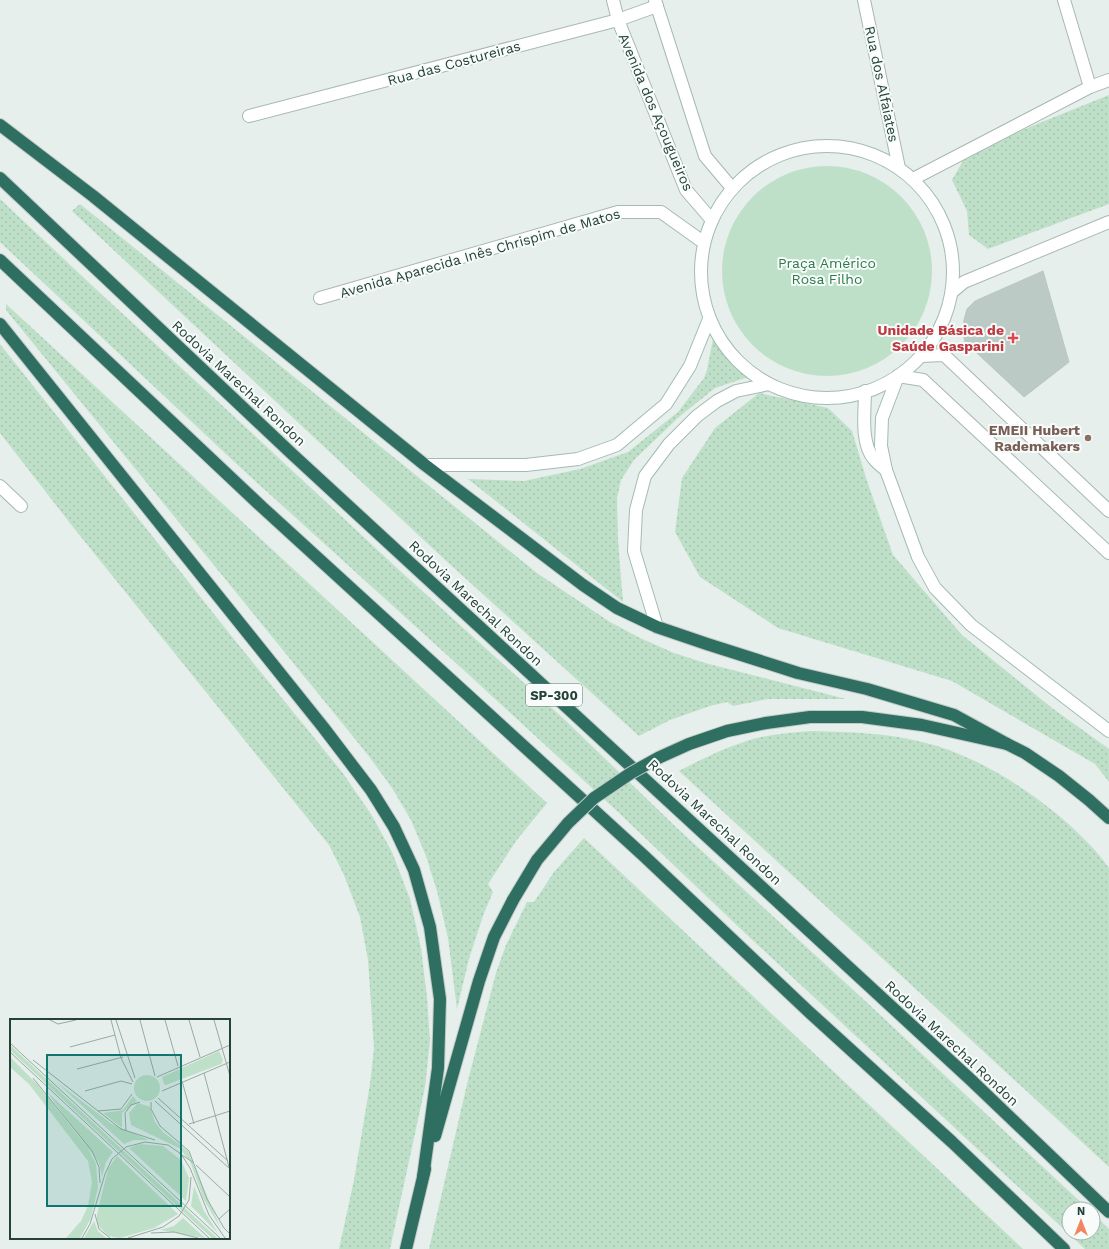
<svg xmlns="http://www.w3.org/2000/svg" width="1109" height="1249" font-family="'Work Sans',sans-serif">
  <defs>
    <pattern id="grass-dots" width="8" height="8" patternUnits="userSpaceOnUse"><rect width="8" height="8" fill="#bfe0c8"/><path d="M2 2h.1M6 6h.1" fill="none" stroke="#a4c1ad" stroke-width="1.8" stroke-linecap="round"/></pattern>
  </defs>
  <rect width="100%" height="100%" fill="#e6efeb"/>
  <g fill="url(#grass-dots)">
    <path d="M1109 95V204L988 249 969 235 967 211 952 180 968 152Z"/>
    <path d="M0 199 99 292 253 434 398 569 565 720 678 829 862 998 1088 1209H1069V1233H1093V1214L1109 1229V1249H1085L745 933 618 812 468 674 242 469 0 242Z"/>
    <path d="M80 204 537 573 610 622 640 638 674 653 705 663 846 699H768L733 706 727 702 710 706 670 720 639 736 443 558 72 211Z"/>
    <path d="M6 304 547 803 516 841 488 884 493 892 484 913 469 959 457 1009 448 938 437 891 426 856 411 820 392 788 368 755 239 596 6 310Z"/>
    <path d="M713 339 736 367 748 377 715 388 679 417 634 460 621 480 617 498 618 540 623 602 468 479 524 481 580 469 628 452 678 412 704 378 707 370Z"/>
    <path d="M0 344 233 638 342 772 371 814 392 852 410 899 421 948 427 997 430 1041 425 1087 390 1249H339L354 1180 370 1084 374 1048 368 960 360 917 344 875 329 845 73 527 0 433Z"/>
    <path d="M759 393 828 408 852 431 867 481 893 555 962 635 1052 708 1109 749V782L1095 764 952 681 778 628 700 577 675 532 682 478 715 428Z"/>
    <path d="M812 731C851 732 889 733 926 743 983 757 1050 802 1090 845 1097 852 1103 860 1109 868V1167L679 771C700 760 722 749 744 742 766 734 789 733 812 731Z"/>
    <path d="M584 838 1023 1249H429L467 1084 496 973 506 945 527 902H534L554 872Z"/>
  </g>
  <circle fill="#bfe0c8" cx="827" cy="271" r="105"/>
  <path fill="#bbcac4" stroke="#b8c9c2" d="M1043 271 1069 362 1024 397 965 342 963 333 964 320 967 309 975 301Z"/>
  <g fill="none" stroke-linecap="round" stroke-linejoin="round">
    <g stroke="#a8b8b2" stroke-width="14">
      <path id="service" d="M0 486 21 506"/>
    </g>
    <g stroke="#a8b8b2" stroke-width="14">
      <g id="minor">
        <path d="M613 0 618 20 686 190 711 219"/>
        <path d="M655 0 705 156 732 188"/>
        <path d="M864 0 899 168"/>
        <path d="M1064 0 1090 87"/>
        <path d="M249 116 618 20 657 6"/>
        <path d="M913 179 1090 87 1109 80"/>
        <path d="M952 292 964 282 1109 222"/>
        <path d="M320 298 618 212H661L703 242"/>
        <path d="M921 356 944 355 1109 511"/>
        <path d="M898 376 923 380 1109 553"/>
      </g>
    </g>
    <g stroke="#a4bbb3" stroke-width="14">
      <g id="secondary">
        <circle cx="827" cy="272" r="126"/>
        <path d="M898 376 882 418 881 446 886 470 918 557 935 588 971 625 1109 731"/>
        <path d="M865 391C865 411 860 443 874 459 877 463 882 467 886 470"/>
        <path d="M425 465H526L578 459 617 445 666 404 690 366 709 319"/>
        <path d="M657 627 634 551 636 510 645 476 669 444 697 416 717 401 736 391 769 384"/>
      </g>
    </g>
    <g stroke="#c2cac8" stroke-width="14">
      <g id="motorway">
        <path d="M0 125 93 196 425 465 583 585 617 608 657 627 707 644 798 673 867 689 954 715 1007 744"/>
        <path d="M0 178 291 453 971 1080 1109 1212"/>
        <path d="M0 260 263 508 644 856 808 1011 952 1142 1064 1249"/>
        <path d="M0 324 129 485 323 727 371 790 394 827 414 870 430 927 440 999 438 1068 423 1177"/>
        <path d="M766 723 810 717H862L922 725 1007 744 1025 753 1059 776 1089 800 1109 818"/>
        <path d="M435 1136 479 981 494 937 513 900"/>
        <path d="M406 1249 425 1169"/>
      </g>
    </g>
    <use href="#service" stroke="#fff" stroke-width="12"/>
    <use href="#minor" stroke="#fff" stroke-width="12"/>
    <use href="#secondary" stroke="#fff" stroke-width="12"/>
    <use href="#motorway" stroke="#2f6f62" stroke-width="12"/>
    <g stroke="#c2cac8" stroke-width="14" stroke-linecap="butt">
      <path id="motorway-bridge" d="M513 900 537 860 568 823 594 798 631 773 658 758 689 744 727 731 766 723"/>
    </g>
    <use href="#motorway-bridge" stroke="#2f6f62" stroke-width="12"/>
  </g>
  <path fill="#e0444e" stroke="#f7fbf9" stroke-width="1.5" d="M1011 332h4v4h4v4h-4v4h-4v-4h-4v-4h4z"/>
  <circle fill="#8d6e63" stroke="#f7fbf9" stroke-width="1.5" cx="1088" cy="438" r="4"/>
  <g text-anchor="middle" dominant-baseline="central" stroke-width="4" stroke-linejoin="round" paint-order="stroke">
    <rect fill="#f7fbf9" stroke="#637a73" stroke-width="1" x="526" y="684" width="56" height="22" rx="3"/>
    <g font-size="13" font-weight="bold" fill="#24423a">
      <text x="554" y="695">SP-300</text>
    </g>
    <g font-size="14" fill="#24423a" stroke="#f7fbf9">
      <text transform="translate(454 63) rotate(-15)">Rua das Costureiras</text>
      <text transform="translate(882 84) rotate(78)">Rua dos Alfaiates</text>
      <text transform="translate(656 112) rotate(67)">Avenida dos Açougueiros</text>
      <text transform="translate(480 253) rotate(-16)">Avenida Aparecida Inês Chrispim de Matos</text>
      <text transform="translate(239 383) rotate(43)">Rodovia Marechal Rondon</text>
      <text transform="translate(476 603) rotate(43)">Rodovia Marechal Rondon</text>
      <text transform="translate(715 822) rotate(43)">Rodovia Marechal Rondon</text>
      <text transform="translate(952 1043) rotate(43)">Rodovia Marechal Rondon</text>
    </g>
    <g font-size="14" fill="#2d7a4b" stroke="#f7fbf9">
      <text x="827" y="263">Praça Américo<tspan x="827" dy="16">Rosa Filho</tspan></text>
    </g>
    <g font-size="14" font-weight="bold" fill="#be3a42" stroke="#f7fbf9" text-anchor="end">
      <text x="1004" y="330">Unidade Básica de<tspan x="1004" dy="16">Saúde Gasparini</tspan></text>
    </g>
    <g font-size="14" font-weight="bold" fill="#785e54" stroke="#f7fbf9" text-anchor="end">
      <text x="1080" y="430">EMEII Hubert<tspan x="1080" dy="16">Rademakers</tspan></text>
    </g>
  </g>
  <g transform="translate(10 1019)">
    <rect width="220" height="220" fill="#e6efeb"/>
    <path d="M0 26 207 219H202L184 203 0 31ZM209 32 213 41 211 45 156 66 154 65 152 58ZM0 38 27 65 78 129 86 145 88 168 81 199 70 219H56L71 202 78 187 82 163 78 142 19 65 0 48ZM45 62 102 105 139 121H124L114 125ZM37 73 103 133 96 143 92 158 89 144ZM123 77 127 82 112 94V109L93 94 113 91ZM128 84 140 88 145 103 153 113 178 132 211 210 193 179 180 142 169 129 121 106 119 94ZM130 125 153 127 171 141 179 159 176 182 119 129ZM107 137 168 195 144 209 110 219 98 217 87 205V195L98 150ZM184 167 194 192 208 214 181 187ZM173 199 195 219 150 211 164 207ZM84 202 88 212 96 219H74Z" fill="#bfe0c8"/>
    <path d="M124 69a13 13 0 1 1 26 0a13 13 0 1 1-26 0Z" fill="#bfe0c8"/>
    <path fill="none" stroke="#98aaa4" stroke-width="1" d="M40 1 48 5 66 1M101 1 111 39 123 63M106 1 125 59M130 1 145 57M155 1 168 47M179 1 190 38M204 1 220 57M0 24 210 219M60 28 105 16M0 33 199 219M23 41 111 110 145 121M67 50 113 38M194 54 219 148M147 58 220 26M23 59 82 132 89 148 90 164M172 62 184 105M75 72 111 62 122 65M152 72 220 43M148 79 218 142M145 82 220 150M141 83V90L150 107 179 132 197 180 214 209 220 215M88 92 111 90 122 75M179 105 220 92M116 112 115 94 121 86 130 83M169 134 184 144M186 146 220 178M85 195 89 210 100 219M209 200 220 190M141 214 164 213 188 219M72 219 80 205 95 155 102 140 116 128 135 123 158 126 171 135 180 149 199 196 215 219M118 219 153 208 169 197 179 181 181 158"/>
    <path fill="#0f766e" fill-opacity="0.15" stroke="#0f766e" stroke-width="2" d="M37 36H171V187H37Z"/>
    <rect width="220" height="220" fill="none" stroke="#24423a" stroke-width="2"/>
  </g>
  <g transform="translate(1081 1221)"><circle r="19" fill="#f7fbf9" stroke="#a3b1ad"/>
  <path d="M0-3L7 15L0 10L-7 15Z" fill="#f4845f"/>
  <text y="-6" font-size="11" font-weight="bold" text-anchor="middle" fill="#24423a">N</text>
  </g>
</svg>
